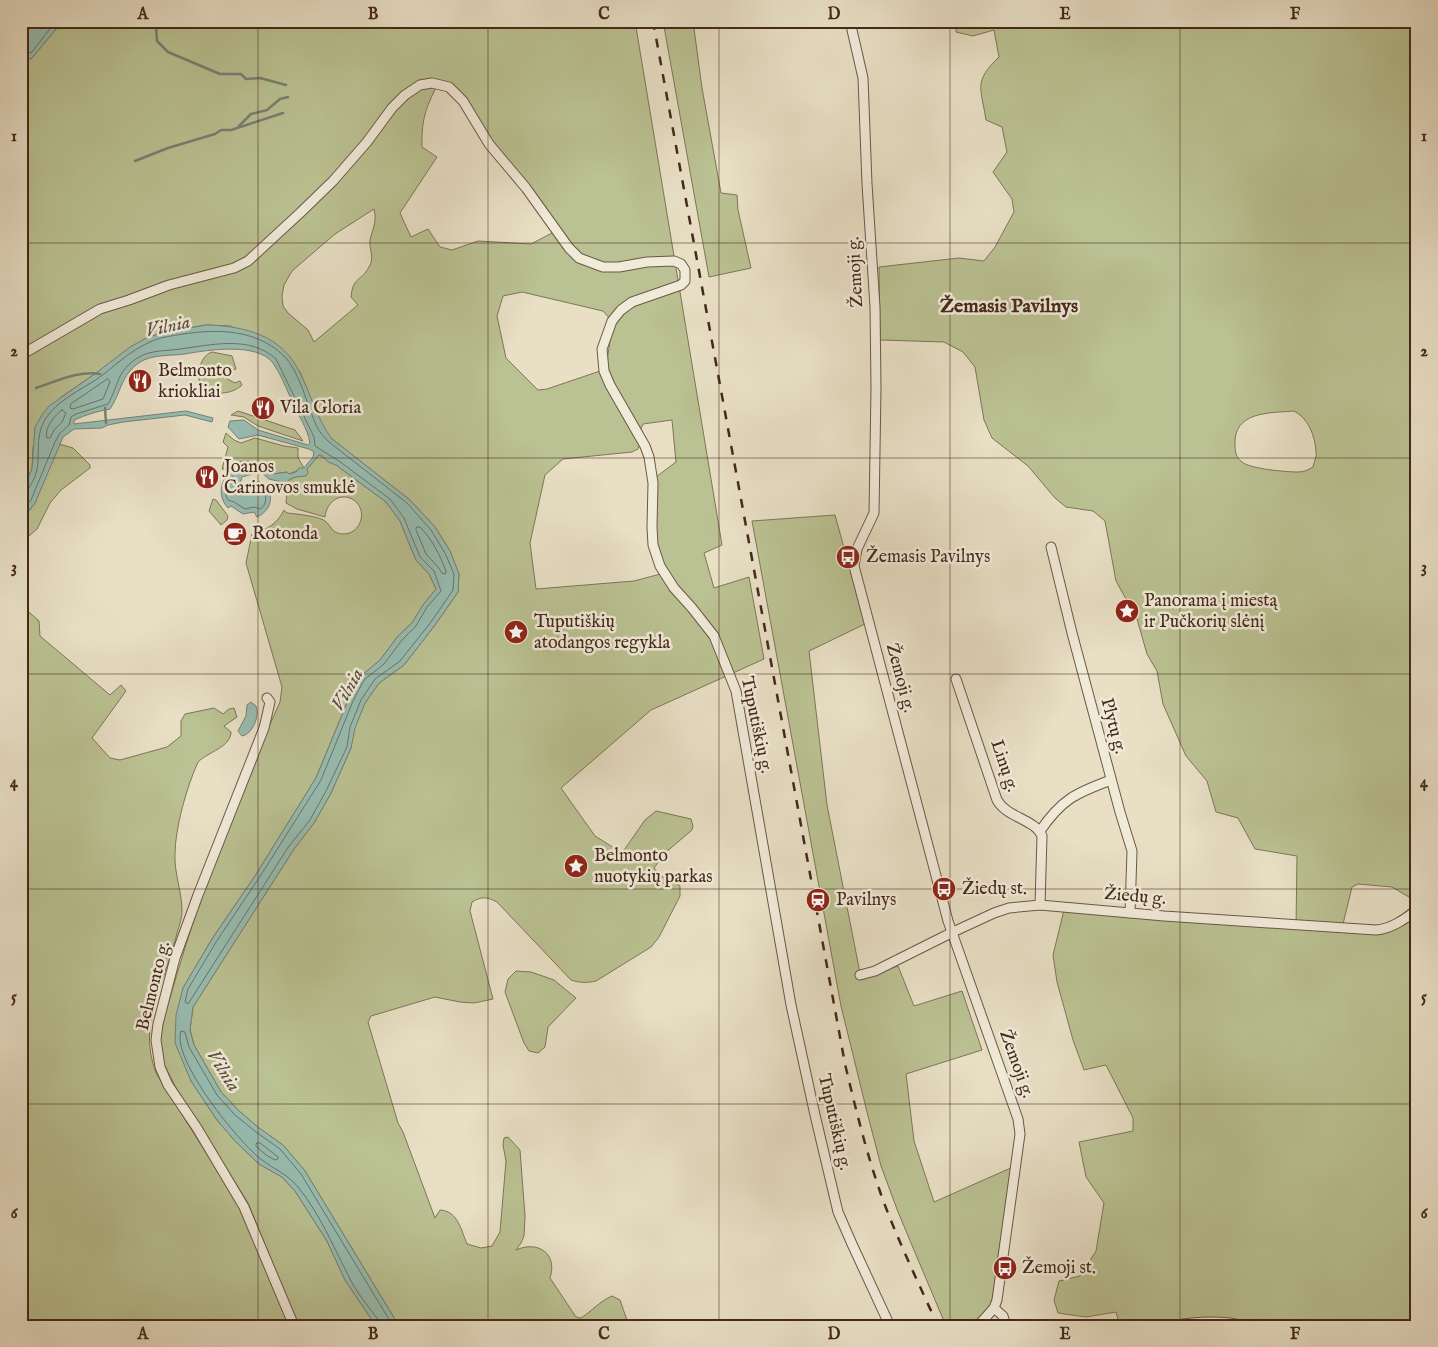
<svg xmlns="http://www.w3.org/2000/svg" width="1438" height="1347" font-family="'IM FELL English',serif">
  <rect width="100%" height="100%" fill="#e8dfc5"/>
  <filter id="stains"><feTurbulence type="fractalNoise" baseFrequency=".004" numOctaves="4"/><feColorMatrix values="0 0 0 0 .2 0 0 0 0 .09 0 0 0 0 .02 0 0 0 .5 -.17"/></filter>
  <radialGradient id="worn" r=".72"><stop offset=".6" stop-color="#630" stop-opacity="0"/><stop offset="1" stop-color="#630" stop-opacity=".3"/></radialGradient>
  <g fill="#bac192" stroke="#807456" fill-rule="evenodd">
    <path d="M63 21H177L184 24 206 21H635L722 545 704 553 714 588 749 577 764 659 651 710 561 788 595 836 622 853 645 820 656 811 691 819 693 826 692 830 665 853 654 868C664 881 668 878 680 886V896L659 937 651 947 596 981C587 983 580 983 571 980L497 902C487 897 482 896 472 902L470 911 493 999 474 1003 460 1002 435 997 371 1016 368 1022 398 1123 403 1132 435 1218 440 1210C458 1211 461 1230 467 1244L481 1248 492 1246 500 1232 506 1161 503 1145 504 1138 508 1137 520 1150 525 1216 524 1236 521 1243 516 1250C538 1240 558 1254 550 1278L576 1317 581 1318C592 1311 600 1301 612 1296L620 1300 629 1326H399L305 1171 283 1145 259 1128 239 1111 221 1092 194 1045 190 1030 193 1007 294 849 314 823 331 793 351 748 354 728 365 703 379 683 404 665 435 625 458 592 459 574 450 551 435 527 410 500 332 439 322 426 300 372 231 326 206 325 166 332 96 373 60 398 33 447 32 469 21 492V84L24 78V68L21 66V57L31 59ZM440 80 453 86 471 105 485 132 560 231 552 233 531 244 478 241 452 250 440 247 428 229 411 237 400 213 437 157 422 147C421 117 427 105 440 80ZM374 209C377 223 373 227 370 240 369 249 375 258 369 267 361 282 353 276 351 297L358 305 314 342 308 330 288 313 283 306 282 296 284 285 292 271 335 234ZM522 292 603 311 613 322 607 361 600 371 547 389 538 390 506 358 497 316 503 296ZM672 420 676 462 656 477C656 508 650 546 668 572L634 581 536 589 530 543 545 475 563 459 632 452 638 449 643 435 641 428 643 424Z"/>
    <path d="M663 21H693L702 88 721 193 737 195 738 210 751 268 709 277Z"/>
    <path d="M956 21H1417V1326H1276L1254 1322 1252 1326H1120L1116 1312 1086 1317 1058 1313 1054 1300 1059 1281 1080 1276 1096 1251 1104 1203 1086 1177 1079 1142 1133 1131V1118L1106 1065 1084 1070 1073 1040 1057 982 1053 955 1064 910 1127 914 1187 922 1296 928 1297 856 1255 849 1238 818 1216 812 1207 781 1186 756 1163 704 1157 671 1147 654 1137 619 1116 581 1105 521 1093 511 1066 507 1055 498 1028 466 992 438 984 420 975 367 963 352 944 342 880 340 879 267 959 258 984 261 995 247 1014 212 1012 199 993 172 1007 152 1002 127 986 120C981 87 973 82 999 57L994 30 973 36 956 32ZM1294 411C1308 418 1315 435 1316 452 1317 456 1314 462 1313 467 1308 470 1304 472 1298 472 1287 472 1250 469 1242 462 1236 458 1235 451 1235 445 1233 411 1270 413 1294 411ZM1358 884 1392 887 1414 900C1412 907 1408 910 1402 915 1381 930 1368 926 1343 924L1352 887Z"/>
    <path d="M212 352 232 356 236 369 227 371V379L235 383 240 381 242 385C231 395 215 395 201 389 197 377 198 357 212 352Z"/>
    <path d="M238 411 295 430 303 441 258 426 244 417 231 415Z"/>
    <path d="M226 433 234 440 241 443 255 438 284 446 298 448V458L304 468 289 474 287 472 274 474 260 468V463C246 460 236 460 225 469H222L228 447 223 442Z"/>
    <path d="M59 444 73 448 90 465V468L61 490 50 503 37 529 21 543V521L35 503Z"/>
    <path d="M319 455 336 465 386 502 400 521 416 560 429 574 436 589 423 605 412 623 398 636 380 660 360 677 349 698 316 778 255 876 212 939 183 988 191 1081 217 1120 235 1141 259 1164 282 1177 295 1191 327 1241 345 1280 376 1326H297L248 1203 175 1086 163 1062 158 1046 162 1024 198 905 266 733 280 702 282 687 246 563 252 534C267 530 277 524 284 510L287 513C295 514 319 516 325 521 331 525 331 533 342 534 362 535 369 508 352 499 338 492 326 504 325 517L297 509 286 503 287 493 284 483C291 480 294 475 303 476L307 469Z"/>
    <path d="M213 499 216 500 228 516 227 520 221 525 209 511Z"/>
    <path d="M835 515 865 624 809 651 827 805 861 978 898 966 914 1006 962 991 982 1050 906 1074 914 1141 934 1202 1013 1167 992 1302 988 1309 971 1326H946L898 1212 881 1166 867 1112 841 1006 752 521Z"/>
    <path d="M21 605 39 621 40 636 110 695 121 685 126 691 92 738 110 758 120 760 167 747 181 736V721L185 714 214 708 223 714 229 709 234 708 237 717 224 726 231 732C231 747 208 752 198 762 187 786 175 828 175 854 174 873 182 892 182 911 182 919 178 929 176 937 164 986 137 1022 156 1073L238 1204 272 1282 289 1326H21Z"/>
    <path d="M516 971 531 972 554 980 576 998 548 1027 545 1047 538 1053 529 1051 524 1043 505 992 508 979Z"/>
  </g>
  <g fill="#97bdb2" stroke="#768175">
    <path d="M21 21H63L31 59 21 57Z"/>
    <path d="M206 325C245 326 282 335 300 373 311 395 317 419 332 439L410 500 435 527 450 551 459 574 458 592 435 625 404 665 379 683 365 703 355 728 351 748 331 793 314 823 294 849 193 1007 190 1030 194 1045 221 1092 239 1111 259 1128 283 1145 305 1171 399 1326H376L345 1280 327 1241 295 1191 282 1177 259 1164 235 1141 217 1120 191 1081 175 1043 176 1015 183 988 212 939 255 876 316 778 349 698 360 677 380 660 398 636 412 623 423 605 436 589 429 574 416 560 400 521 386 502 336 465 328 462 322 455H319L307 469 308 473 306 476C297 477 292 476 286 483L269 479 261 472V468H265L274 474 287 472 289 474 296 472 299 468H304L313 457 314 452 309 449 258 435 239 439 228 427 230 421 244 420 258 430 308 445 310 443C308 429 297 413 292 401 286 388 281 374 273 363 257 342 207 350 185 354 171 356 153 354 140 362 120 376 122 391 110 409 98 411 85 415 74 420V424L186 411 213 418 212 422 185 415 123 422 108 425 102 428 74 429 63 437 35 503 21 521V492L32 469 35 427 42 415 49 406 96 373 130 347 148 337 166 332Z"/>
    <path d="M242 465 253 466 257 469 255 473 242 477 240 484 242 487 248 489 258 481 267 486C274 499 270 511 257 517L254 512 243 514 231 506 228 508C214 493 223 471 242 465Z"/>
    <path d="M251 702 256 706C260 715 253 734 242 736L238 731 246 716 247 705Z"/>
  </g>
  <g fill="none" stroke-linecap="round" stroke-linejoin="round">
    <g stroke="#6e7266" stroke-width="1">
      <path d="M21 52 31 53 56 21"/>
      <path d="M108 379 110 382 103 399 73 409 70 408 71 404Z"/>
      <path d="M62 410 66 413 62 422 54 430 50 438H47C44 428 54 416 62 410Z"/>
      <path d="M233 477 235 479 237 489C246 497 252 494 259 487L263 489C267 496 267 505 260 509L254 507 245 509 234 502 228 500C223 492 226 482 233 477Z"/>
      <path d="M21 493 27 491C31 485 35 478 37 470 40 452 35 435 46 418 57 401 80 390 97 379 114 367 129 351 150 342 160 337 172 336 183 334 218 329 255 329 283 355 300 371 307 406 317 427 320 433 325 438 329 442L407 503 431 530 445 553 454 574 453 590 431 622 400 661 375 679 361 700 350 727 347 747 326 791 310 820 289 846 188 1004 185 1002 188 989 216 942 259 878 321 780 353 701 364 680 384 664 402 640 416 626 427 607 441 591 434 571 420 557 404 518 390 499 339 461 315 446 314 437 276 359C250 335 211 345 180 349 167 351 151 350 139 357 116 371 119 385 108 404L76 414 71 417 69 425 60 433 55 442 31 500 21 513"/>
      <path d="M417 527H420C432 539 440 555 446 571L445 574 442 573 438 567 426 554 416 530Z"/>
      <path d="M257 1143H260L278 1157V1159L275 1160 266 1155 256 1146Z"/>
      <path d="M380 1326 379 1321C369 1307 356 1292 349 1277 333 1246 320 1214 298 1187 286 1173 275 1170 262 1160 239 1143 171 1059 181 1031L185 1032 189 1047 217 1095 235 1115 256 1132 280 1149 301 1174 393 1326"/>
    </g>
    <g stroke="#768175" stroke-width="2.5">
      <path d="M160 21 156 26 157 41 168 52 220 74H241L246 79 260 78 286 85"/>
      <path d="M239 126 251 114 267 110 280 99 288 97"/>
      <path d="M135 161 168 148 215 134 221 130H231L283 113"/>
      <path d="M36 388C55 382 79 370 100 374"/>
      <path d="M105 408 106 423"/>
    </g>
    <g stroke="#6e5644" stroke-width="11">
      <g id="minor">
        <path d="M852 21V30L863 78 867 184 875 307 876 388 874 513 857 549 854 566 948 921 1018 1119 1020 1134 997 1300 994 1308 978 1326"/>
        <path d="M21 355 100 309 129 300 169 285 234 268 248 261 300 213 333 181 367 142 392 108 405 95 420 85 432 83 449 87 463 101 489 144 526 188 569 248 579 258 603 267H619L647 262 674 261 681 264 685 270V281L681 285 632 302 621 310 612 321 602 349 604 371 610 385 645 446 649 457 653 483 652 527 653 545 660 566 674 588 692 608 714 636 736 691 791 1005 815 1115 838 1212 852 1244 890 1326"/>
        <path d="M1051 547 1072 633 1120 812 1132 851 1130 913"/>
        <path d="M956 679 997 800C1007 818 1035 819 1042 836L1040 905"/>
        <path d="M267 698 270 702 264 728 198 895 175 958 158 1024 156 1040 160 1067 168 1085 197 1128 244 1207 294 1326"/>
        <path d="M1040 831C1062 799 1076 793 1111 780"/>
        <path d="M860 975 875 971 953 932 994 913 1009 908 1040 905 1164 916 1376 930C1391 929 1405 919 1417 910"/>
        <path d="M994 1308 1003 1316 1006 1326"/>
        <path d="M1172 1326C1197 1321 1222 1320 1247 1326"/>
      </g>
    </g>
    <use href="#minor" stroke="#f0ead9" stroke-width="9"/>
    <path stroke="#452819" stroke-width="2.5" stroke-dasharray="9 9" stroke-linecap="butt" d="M653 21 845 1064C856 1110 867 1156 883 1200 899 1243 919 1284 938 1326"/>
  </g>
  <path fill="none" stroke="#452819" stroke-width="1" stroke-opacity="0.55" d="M258 21V1326M488 21V1326M719 21V1326M950 21V1326M1180 21V1326M21 243H1417M21 458H1417M21 674H1417M21 889H1417M21 1104H1417"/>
  <defs>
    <g id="restaurant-disc" transform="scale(1.25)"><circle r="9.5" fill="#8f2418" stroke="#f0ead9"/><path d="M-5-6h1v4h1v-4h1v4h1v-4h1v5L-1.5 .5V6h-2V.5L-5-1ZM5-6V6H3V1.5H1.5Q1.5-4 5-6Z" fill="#fff"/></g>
    <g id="cafe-disc" transform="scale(1.25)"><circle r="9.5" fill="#8f2418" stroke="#f0ead9"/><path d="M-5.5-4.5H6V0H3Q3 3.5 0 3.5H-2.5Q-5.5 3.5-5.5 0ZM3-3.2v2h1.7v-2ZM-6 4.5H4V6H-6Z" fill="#fff"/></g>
    <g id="bus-disc" transform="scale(1.25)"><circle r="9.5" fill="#8f2418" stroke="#f0ead9"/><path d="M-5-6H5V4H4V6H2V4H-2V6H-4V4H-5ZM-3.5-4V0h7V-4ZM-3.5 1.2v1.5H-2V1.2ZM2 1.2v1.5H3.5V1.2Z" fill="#fff"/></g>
    <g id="sight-disc" transform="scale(1.25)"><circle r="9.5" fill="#8f2418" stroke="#f0ead9"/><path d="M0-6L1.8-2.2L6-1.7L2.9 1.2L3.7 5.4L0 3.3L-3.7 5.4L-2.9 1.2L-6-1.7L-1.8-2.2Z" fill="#fff"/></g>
    <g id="station-disc" transform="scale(1.25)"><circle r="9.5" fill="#8f2418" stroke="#f0ead9"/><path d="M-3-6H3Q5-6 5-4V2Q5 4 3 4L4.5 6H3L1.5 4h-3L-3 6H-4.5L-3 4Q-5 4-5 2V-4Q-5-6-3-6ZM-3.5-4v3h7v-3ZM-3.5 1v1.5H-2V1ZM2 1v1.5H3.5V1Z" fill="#fff"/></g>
  </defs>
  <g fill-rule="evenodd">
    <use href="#restaurant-disc" x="140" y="381"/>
    <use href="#restaurant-disc" x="263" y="408"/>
    <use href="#restaurant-disc" x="207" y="477"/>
    <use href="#cafe-disc" x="235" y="534"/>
    <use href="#bus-disc" x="848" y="557"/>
    <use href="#sight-disc" x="1127" y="611"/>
    <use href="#sight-disc" x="516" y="632"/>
    <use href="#sight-disc" x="576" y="866"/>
    <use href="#bus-disc" x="944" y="889"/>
    <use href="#station-disc" x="818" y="900"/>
    <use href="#bus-disc" x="1005" y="1268"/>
  </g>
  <g text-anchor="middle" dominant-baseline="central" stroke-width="5" stroke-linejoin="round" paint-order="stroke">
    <g font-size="18" fill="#452819" stroke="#f0ead9">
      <text transform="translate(856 272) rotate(-93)">Žemoji g.</text>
      <text transform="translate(900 678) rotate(75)">Žemoji g.</text>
      <text transform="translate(756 725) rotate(78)">Tuputiškių g.</text>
      <text transform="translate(1113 726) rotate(75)">Plytų g.</text>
      <text transform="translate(1004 766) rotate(71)">Linų g.</text>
      <text transform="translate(1135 897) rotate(5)">Žiedų g.</text>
      <text transform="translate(154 986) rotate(-76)">Belmonto g.</text>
      <text transform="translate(1016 1064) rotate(70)">Žemoji g.</text>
      <text transform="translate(834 1122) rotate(77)">Tuputiškių g.</text>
    </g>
    <g font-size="18" fill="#452819" stroke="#f0ead9" text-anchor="start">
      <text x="158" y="371">Belmonto<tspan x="158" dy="21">kriokliai</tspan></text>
      <text x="280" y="408">Vila Gloria</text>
      <text x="224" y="467">Joanos<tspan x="224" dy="21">Carinovos smuklė</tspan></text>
      <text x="252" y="534">Rotonda</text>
      <text x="866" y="557">Žemasis Pavilnys</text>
      <text x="1144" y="601">Panorama į miestą<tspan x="1144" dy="21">ir Pučkorių slėnį</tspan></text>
      <text x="534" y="622">Tuputiškių<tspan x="534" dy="21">atodangos regykla</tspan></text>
      <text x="594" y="856">Belmonto<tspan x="594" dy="21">nuotykių parkas</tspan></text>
      <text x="962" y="889">Žiedų st.</text>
      <text x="836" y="900">Pavilnys</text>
      <text x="1022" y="1268">Žemoji st.</text>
    </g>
    <g font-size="19" font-style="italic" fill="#5a4d3f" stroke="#f0ead9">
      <text transform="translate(168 327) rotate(-12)">Vilnia</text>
      <text transform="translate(348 690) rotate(-60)">Vilnia</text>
      <text transform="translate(223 1071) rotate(58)">Vilnia</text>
    </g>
    <g font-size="20" font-weight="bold" fill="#452819" stroke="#f0ead9">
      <text x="1009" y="306">Žemasis Pavilnys</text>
    </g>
  </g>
  <rect width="1438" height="1347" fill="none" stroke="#e8dfc5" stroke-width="55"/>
  <rect x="28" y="28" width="1382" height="1292" fill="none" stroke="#452819" stroke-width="2"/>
  <g font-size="16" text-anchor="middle" font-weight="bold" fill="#452819">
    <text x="143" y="19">A</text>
    <text x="373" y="19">B</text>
    <text x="604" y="19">C</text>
    <text x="834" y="19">D</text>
    <text x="1065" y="19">E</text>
    <text x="1295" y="19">F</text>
    <text x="14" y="141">1</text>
    <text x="1424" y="141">1</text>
    <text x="14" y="356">2</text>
    <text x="1424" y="356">2</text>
    <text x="14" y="572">3</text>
    <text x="1424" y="572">3</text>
    <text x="14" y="787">4</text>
    <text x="1424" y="787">4</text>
    <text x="14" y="1002">5</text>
    <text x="1424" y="1002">5</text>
    <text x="14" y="1218">6</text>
    <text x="1424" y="1218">6</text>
    <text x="143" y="1339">A</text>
    <text x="373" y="1339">B</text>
    <text x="604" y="1339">C</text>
    <text x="834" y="1339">D</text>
    <text x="1065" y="1339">E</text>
    <text x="1295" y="1339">F</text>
  </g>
  <rect width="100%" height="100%" filter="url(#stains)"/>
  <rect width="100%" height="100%" fill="url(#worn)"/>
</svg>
